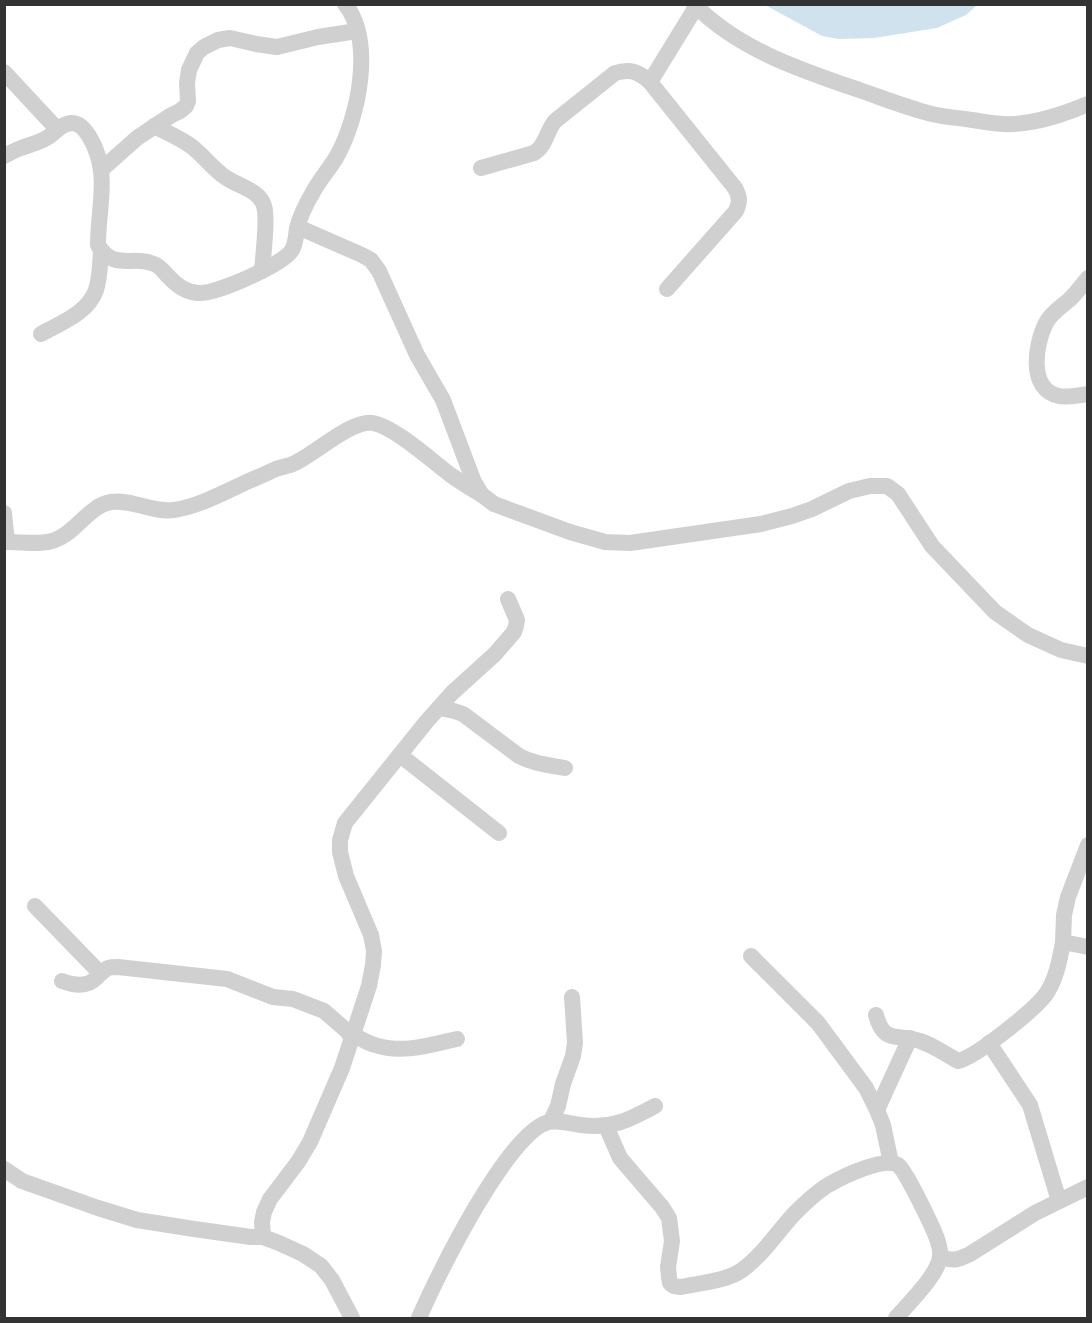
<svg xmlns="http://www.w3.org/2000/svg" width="1092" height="1323" font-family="Karla,sans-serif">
  <rect width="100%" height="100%" fill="#fff"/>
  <path fill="#cfe2ee" d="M765 5H977L966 15 937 28 874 38 839 39 822 36Z"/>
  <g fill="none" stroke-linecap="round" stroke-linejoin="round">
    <g stroke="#d0d0d0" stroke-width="16">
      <path d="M694 4C738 50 804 71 862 91 885 99 908 108 932 114 945 117 959 118 972 120 986 122 999 125 1013 124 1039 123 1064 114 1088 104"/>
      <path d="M4 72 57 129"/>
      <path d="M650 82 696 7"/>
      <path d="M154 126C166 132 180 138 191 146 203 155 212 168 225 177 237 186 260 190 264 206 268 218 263 256 262 271"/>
      <path d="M4 156C10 153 15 150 21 148 31 144 43 142 51 135 57 130 62 124 71 123 80 123 84 129 89 136 111 172 98 206 98 245 113 271 133 255 154 264 160 266 164 272 168 276 176 285 186 293 199 293 216 294 283 265 292 250 296 243 296 235 297 228 300 217 306 204 312 194 318 181 329 170 337 156 358 118 375 42 345 4"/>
      <path d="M481 168 534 153C546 146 546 132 555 121L615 73C630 68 639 72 650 82L735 188C740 197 740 202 736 211L667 289"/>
      <path d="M101 170 137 138 170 116 180 111 186 106 188 101 187 83 189 70 197 53 204 47 218 40 230 38 256 44 277 47 318 37 357 31"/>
      <path d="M298 227 362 255 371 260 379 271 417 355 443 400 474 482 482 495 494 504 570 532 605 542 630 543 761 524 792 516 812 509 849 491 870 486H887L898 494 932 546 995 612 1028 635 1061 650 1088 656"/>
      <path d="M1088 278C1081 286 1076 294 1069 300 1061 307 1051 313 1046 323 1035 344 1028 390 1059 396 1068 398 1079 395 1088 394"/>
      <path d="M41 334C61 323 88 313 96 290 100 278 100 264 101 251"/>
      <path d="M4 513 7 542"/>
      <path d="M4 542C20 541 39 546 55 540 76 533 88 506 111 502 132 499 153 513 174 510 200 506 227 491 251 480 259 477 267 473 276 469 281 467 288 466 293 464 314 455 352 419 373 423 395 427 433 462 452 476 461 482 470 488 479 493"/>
      <path d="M439 708 454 711 463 714 519 756C534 764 549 765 565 768"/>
      <path d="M400 755 499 833"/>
      <path d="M35 906 100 973"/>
      <path d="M1063 942 1064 915 1068 897 1088 845"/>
      <path d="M751 956 818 1023 866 1088 877 1110 883 1125 891 1163"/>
      <path d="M62 981C73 985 87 988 96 978 100 975 102 971 108 968 111 967 115 967 118 967L227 979 273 997 293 999 324 1011 347 1031 352 1038"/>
      <path d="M876 1015C884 1045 897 1033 920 1041 933 1045 945 1054 958 1061 976 1057 1039 1007 1048 991 1057 976 1060 958 1063 942L1088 947"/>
      <path d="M353 1035C360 1038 367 1043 375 1045 403 1054 429 1045 457 1039"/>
      <path d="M989 1043 1030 1105 1059 1201"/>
      <path d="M877 1110 910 1038"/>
      <path d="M551 1121 558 1106 563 1084 573 1056 575 1043 572 997"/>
      <path d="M606 1126 620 1158 662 1207 669 1218 672 1241 668 1267 669 1277 670 1283 674 1286 681 1287C700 1283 727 1281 742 1270 763 1255 777 1232 795 1213 805 1203 817 1191 830 1184 842 1177 885 1156 898 1165 906 1171 935 1231 938 1242 939 1246 941 1252 940 1256 939 1274 908 1304 896 1318"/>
      <path d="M4 1169 22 1181 98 1208 137 1220 194 1229 251 1237H263L279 1243 303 1254 321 1266 332 1280 352 1318"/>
      <path d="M263 1237 262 1222 264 1212 270 1199 298 1162 310 1142 342 1068 369 986 373 965 374 951 371 935 346 876 340 852V840L345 823 427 721 452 693 495 654 514 632 516 626 517 620 508 599"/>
      <path d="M940 1256C953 1262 957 1260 970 1254L1035 1213 1088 1187"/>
      <path d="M419 1318C436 1278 508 1131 549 1122 560 1120 571 1124 581 1125 612 1129 629 1120 655 1106"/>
    </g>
  </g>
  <rect width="1092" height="1323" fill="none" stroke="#333333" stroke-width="12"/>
</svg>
